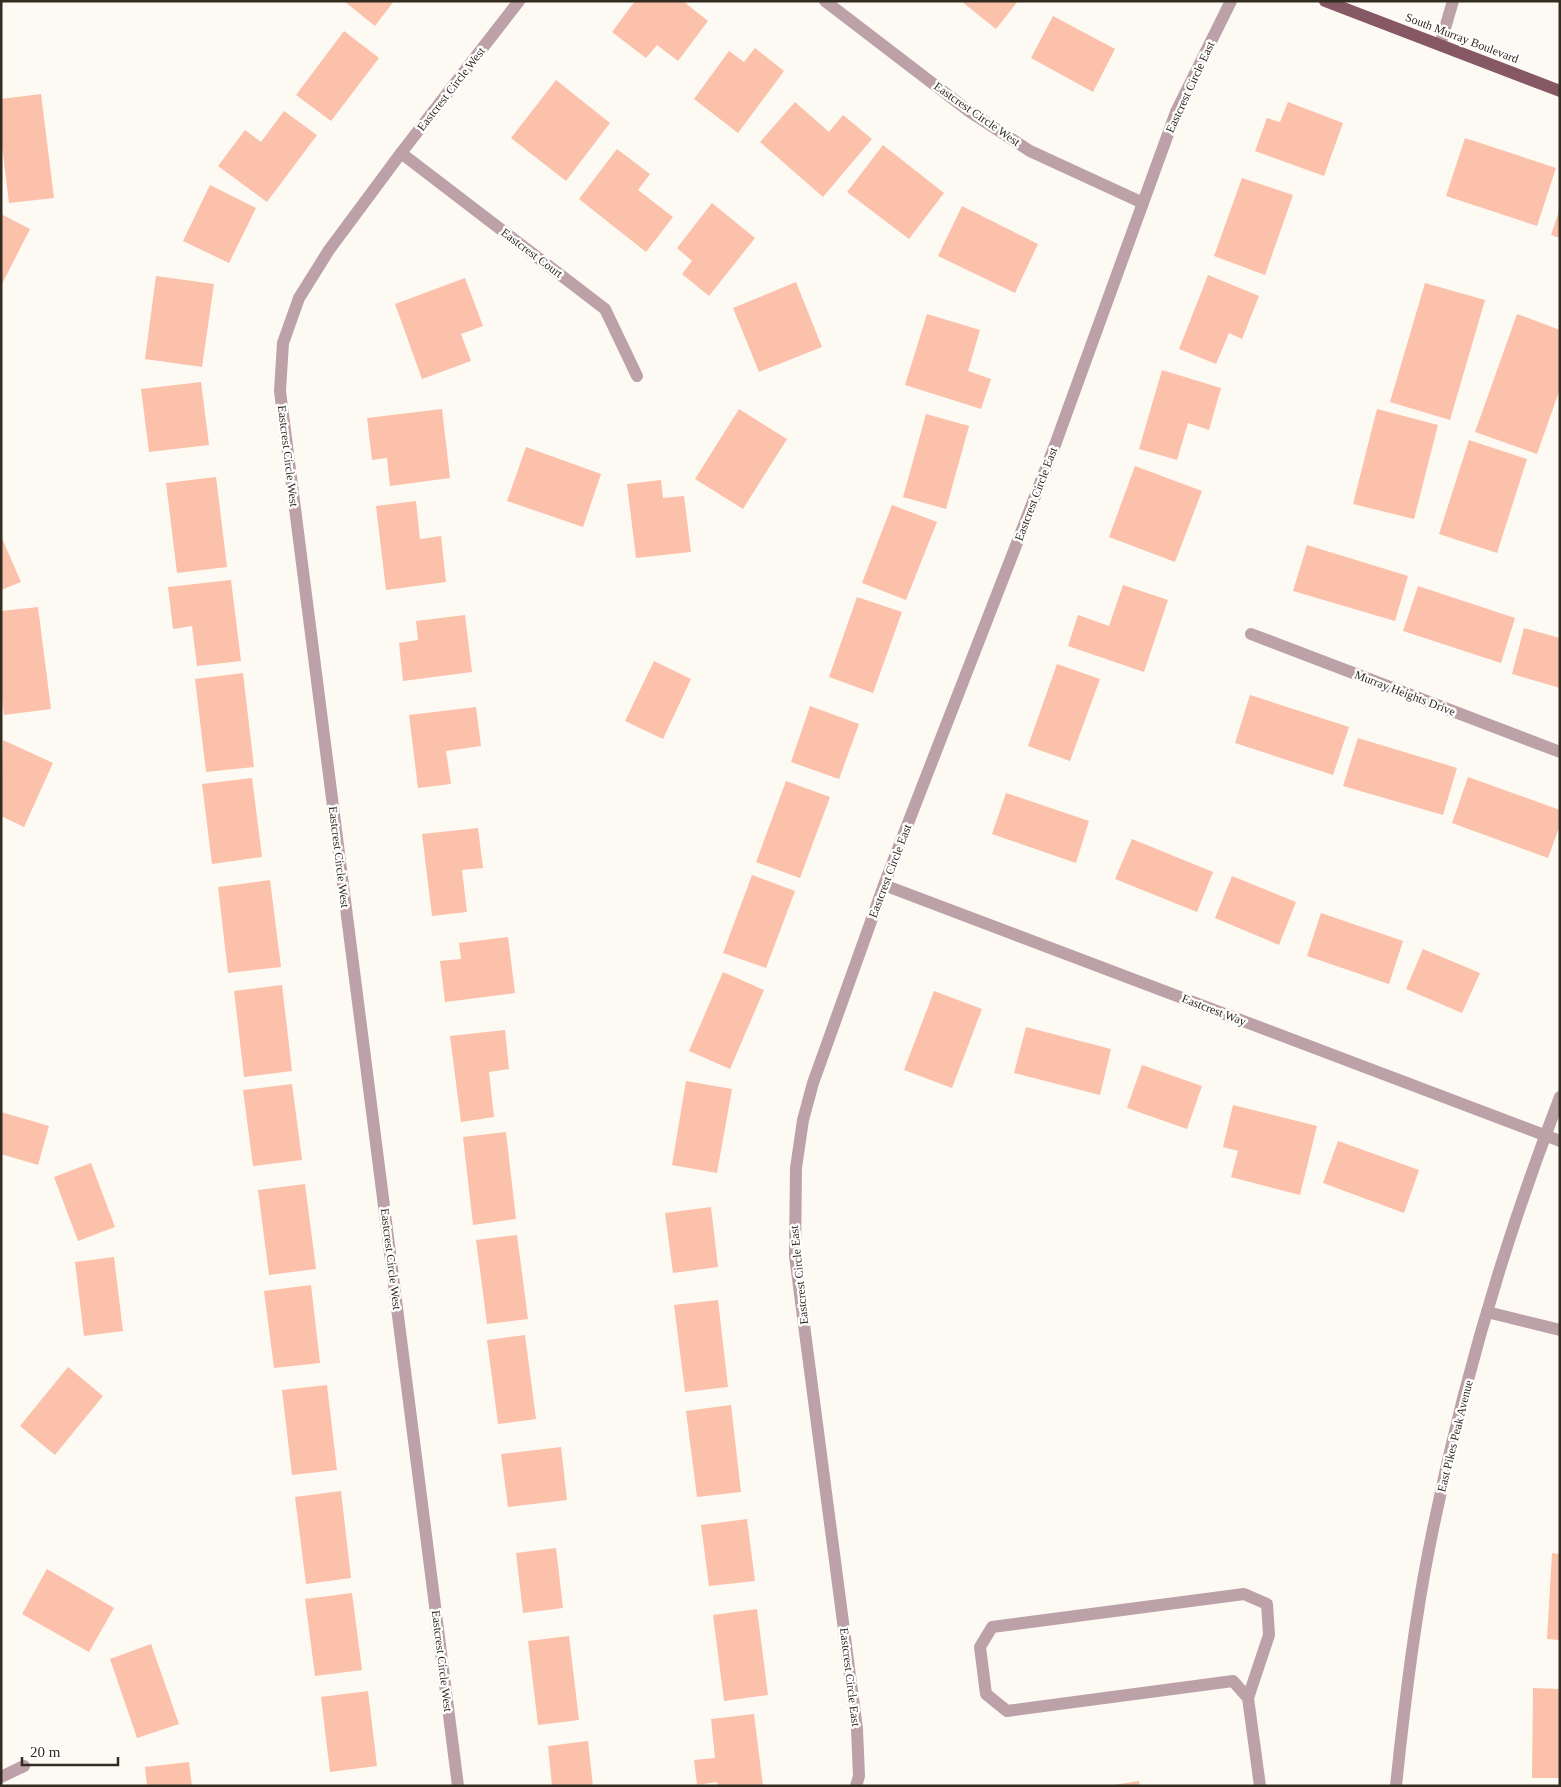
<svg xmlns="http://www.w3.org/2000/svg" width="1561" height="1787" font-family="'Times New Roman',serif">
  <rect width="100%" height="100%" fill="#fdfaf3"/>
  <g fill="#fcc1ab">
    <path d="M344 1H394L375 26Z"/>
    <path d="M635 1H683L708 21 678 61 657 45 646 58 612 32Z"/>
    <path d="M961 1H1018L996 29Z"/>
    <path d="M1053 16 1115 49 1093 92 1031 58Z"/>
    <path d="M344 31 379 58 331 121 296 95Z"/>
    <path d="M755 48 784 71 738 133 694 99 729 51 744 62Z"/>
    <path d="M556 80 610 123 566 181 511 138Z"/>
    <path d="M41 94 54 198 9 203 1 137V99Z"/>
    <path d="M795 102 829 132 843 115 872 139 823 197 760 142Z"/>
    <path d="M1288 102 1343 123 1324 176 1255 151 1267 118 1280 122Z"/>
    <path d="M284 111 317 135 267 202 218 166 245 130 261 142Z"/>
    <path d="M1465 138 1556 168 1537 226 1446 196Z"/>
    <path d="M883 145 944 193 909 239 847 192Z"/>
    <path d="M617 149 650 174 638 190 673 217 646 252 579 199Z"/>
    <path d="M1242 178 1293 195 1265 275 1214 256Z"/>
    <path d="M210 185 256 208 229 263 183 241Z"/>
    <path d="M712 203 755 238 709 296 682 274 692 261 677 248Z"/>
    <path d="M962 206 1038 244 1015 293 938 256Z"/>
    <path d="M1560 208V238L1551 235Z"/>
    <path d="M1 214 30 229 1 286Z"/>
    <path d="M1208 275 1259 296 1242 339 1229 333 1216 364 1179 349Z"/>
    <path d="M156 276 214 284 202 367 145 359Z"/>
    <path d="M465 278 483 326 461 334 471 361 422 379 395 304Z"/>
    <path d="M796 282 822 347 759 372 733 308Z"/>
    <path d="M1425 283 1485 300 1450 420 1390 402Z"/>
    <path d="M927 314 980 330 968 371 991 379 981 409 905 385Z"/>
    <path d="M1517 314 1560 330V389L1537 454 1475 432Z"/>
    <path d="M1162 370 1221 388 1209 430 1188 423 1177 460 1139 449Z"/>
    <path d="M201 382 209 445 149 452 141 389Z"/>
    <path d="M442 409 450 478 390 486 387 458 372 460 367 418Z"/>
    <path d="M739 409 787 439 743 509 695 479Z"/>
    <path d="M1377 409 1438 425 1414 519 1353 504Z"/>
    <path d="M926 414 969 426 946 509 903 497Z"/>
    <path d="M1469 440 1527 459 1497 553 1439 534Z"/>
    <path d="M526 447 601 474 583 527 507 501Z"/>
    <path d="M1135 466 1202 491 1175 562 1109 537Z"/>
    <path d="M216 477 227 567 177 573 166 483Z"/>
    <path d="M661 480 663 498 684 496 691 552 636 558 627 484Z"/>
    <path d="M416 501 420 539 441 536 446 582 386 590 376 506Z"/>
    <path d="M892 505 937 522 906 600 862 583Z"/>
    <path d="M1 536 21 582 1 590Z"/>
    <path d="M1307 545 1408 576 1395 621 1293 591Z"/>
    <path d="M231 580 241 661 197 666 192 626 173 629 168 587Z"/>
    <path d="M1123 585 1168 600 1144 672 1068 646 1078 615 1109 626Z"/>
    <path d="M1418 586 1515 618 1501 663 1403 631Z"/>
    <path d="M857 597 902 612 873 693 829 677Z"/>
    <path d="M38 607 51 709 4 715 1 689V611Z"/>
    <path d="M465 615 472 672 403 681 399 643 418 640 416 621Z"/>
    <path d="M1524 628 1560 638V688L1512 674Z"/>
    <path d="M654 661 691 679 663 739 625 721Z"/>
    <path d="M1057 664 1100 679 1070 761 1028 746Z"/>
    <path d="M243 673 254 767 206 772 195 679Z"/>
    <path d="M1250 695 1349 727 1333 775 1235 743Z"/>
    <path d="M810 706 859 724 839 779 791 762Z"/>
    <path d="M476 707 481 746 446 751 451 784 418 788 409 715Z"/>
    <path d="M1358 738 1457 768 1443 815 1343 786Z"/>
    <path d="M3 740 53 763 24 827 1 816Z"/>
    <path d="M1468 777 1560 810V825L1548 858 1452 823Z"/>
    <path d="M252 778 262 857 212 864 202 784Z"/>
    <path d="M786 781 830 797 800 878 756 862Z"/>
    <path d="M1006 793 1089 821 1076 863 992 834Z"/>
    <path d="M478 828 483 868 462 870 467 912 432 916 422 834Z"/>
    <path d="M1132 839 1213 872 1197 912 1115 879Z"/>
    <path d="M752 875 795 891 766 968 723 953Z"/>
    <path d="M1232 876 1296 902 1279 945 1215 918Z"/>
    <path d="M270 880 281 967 228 973 218 887Z"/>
    <path d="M1321 913 1403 941 1389 984 1307 956Z"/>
    <path d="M508 937 515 993 445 1002 440 961 461 959 459 943Z"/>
    <path d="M1423 949 1480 973 1462 1013 1406 989Z"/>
    <path d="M723 972 764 990 730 1069 689 1051Z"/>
    <path d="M282 985 292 1071 244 1077 234 991Z"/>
    <path d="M934 991 982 1009 952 1088 904 1070Z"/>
    <path d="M1026 1027 1111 1049 1100 1095 1014 1073Z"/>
    <path d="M505 1030 509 1069 489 1072 494 1117 461 1122 450 1036Z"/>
    <path d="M1142 1065 1202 1086 1187 1129 1127 1108Z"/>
    <path d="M686 1081 732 1089 717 1173 672 1165Z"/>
    <path d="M292 1084 302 1160 253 1166 243 1090Z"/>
    <path d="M1233 1105 1317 1126 1300 1195 1231 1177 1238 1151 1223 1147Z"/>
    <path d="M1 1112 49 1126 38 1165 1 1154Z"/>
    <path d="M506 1132 516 1219 473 1225 463 1137Z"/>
    <path d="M1338 1141 1419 1170 1404 1213 1323 1183Z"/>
    <path d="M91 1163 115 1227 78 1241 54 1177Z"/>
    <path d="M305 1184 316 1269 269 1275 258 1190Z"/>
    <path d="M711 1207 718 1267 673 1273 665 1213Z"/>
    <path d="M517 1235 528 1319 487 1324 476 1240Z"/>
    <path d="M114 1257 123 1331 84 1336 75 1262Z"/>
    <path d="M311 1285 320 1363 274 1368 264 1291Z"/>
    <path d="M718 1300 728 1387 685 1392 674 1305Z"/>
    <path d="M525 1335 536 1419 498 1424 487 1340Z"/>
    <path d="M68 1367 103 1396 55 1455 20 1426Z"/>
    <path d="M327 1385 337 1470 292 1475 282 1390Z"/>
    <path d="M731 1405 741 1492 697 1497 686 1411Z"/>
    <path d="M561 1447 567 1500 508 1507 501 1454Z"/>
    <path d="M341 1491 351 1578 306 1584 295 1497Z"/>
    <path d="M747 1519 755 1581 709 1586 701 1525Z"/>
    <path d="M556 1548 563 1608 523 1613 516 1553Z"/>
    <path d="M1552 1553 1560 1554V1640L1547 1639Z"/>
    <path d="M47 1569 114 1608 89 1652 22 1614Z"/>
    <path d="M352 1593 362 1670 315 1676 305 1599Z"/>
    <path d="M757 1609 768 1695 724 1701 713 1615Z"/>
    <path d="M569 1636 579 1720 538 1725 528 1641Z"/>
    <path d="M151 1644 179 1724 137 1738 110 1659Z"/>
    <path d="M1533 1688 1560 1689V1778H1532Z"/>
    <path d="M368 1691 377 1766 330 1772 321 1697Z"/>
    <path d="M754 1714 763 1786H718L717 1782 697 1785 694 1760 715 1758 711 1719Z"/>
    <path d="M588 1741 593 1786H552L548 1746Z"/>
    <path d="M189 1762 192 1786H147L145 1767Z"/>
    <path d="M1139 1781 1140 1786H1114V1785Z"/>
  </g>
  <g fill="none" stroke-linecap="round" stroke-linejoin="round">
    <g stroke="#bda1a8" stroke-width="12">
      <path d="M825 1 970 112 1030 151 1143 203"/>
      <path d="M1440 45 1453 1"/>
      <path d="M401 153 605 309 637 376"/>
      <path d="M1251 634 1560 752"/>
      <path d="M884 885 1560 1141"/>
      <path d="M1487 1312 1560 1330"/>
      <path d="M1248 1698 1233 1681 1007 1711 986 1694 980 1647 992 1627 1244 1594 1267 1604 1269 1635 1248 1698 1260 1786"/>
      <path d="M1 1777 24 1766"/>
      <path d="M458 1786 280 391 283 343 299 298 329 250 401 153 519 1"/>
      <path d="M856 1786 859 1776 857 1729 795 1256 796 1168 803 1120 813 1083 884 885 1055 445 1176 112 1231 1"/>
      <path d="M1396 1786C1404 1708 1413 1630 1428 1554 1458 1399 1503 1244 1560 1097"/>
    </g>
    <path stroke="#865764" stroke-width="12" d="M1325 1 1560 91"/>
  </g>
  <g text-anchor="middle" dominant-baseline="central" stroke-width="4.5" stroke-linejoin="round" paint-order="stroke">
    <g font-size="12" fill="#322d20" stroke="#fff">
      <text transform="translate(1462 38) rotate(21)">South Murray Boulevard</text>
      <text transform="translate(1190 87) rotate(-65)">Eastcrest Circle East</text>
      <text transform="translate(451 89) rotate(-52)">Eastcrest Circle West</text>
      <text transform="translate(977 114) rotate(35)">Eastcrest Circle West</text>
      <text transform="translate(532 253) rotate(37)">Eastcrest Court</text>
      <text transform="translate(288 456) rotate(83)">Eastcrest Circle West</text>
      <text transform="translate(1036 494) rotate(-69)">Eastcrest Circle East</text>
      <text transform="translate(1405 693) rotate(21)">Murray Heights Drive</text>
      <text transform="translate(339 857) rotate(83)">Eastcrest Circle West</text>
      <text transform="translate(890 871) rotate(-69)">Eastcrest Circle East</text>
      <text transform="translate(1214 1010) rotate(21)">Eastcrest Way</text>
      <text transform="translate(391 1259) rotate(83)">Eastcrest Circle West</text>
      <text transform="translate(799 1275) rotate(-96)">Eastcrest Circle East</text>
      <text transform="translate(1455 1436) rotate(-76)">East Pikes Peak Avenue</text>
      <text transform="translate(442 1661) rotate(83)">Eastcrest Circle West</text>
      <text transform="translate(850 1677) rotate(83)">Eastcrest Circle East</text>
    </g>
  </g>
  <rect width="1561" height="1787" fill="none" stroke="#322d20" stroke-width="5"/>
  <path d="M22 1757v8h96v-8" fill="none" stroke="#322d20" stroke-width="2.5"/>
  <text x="30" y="1757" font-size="15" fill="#322d20" stroke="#ffffff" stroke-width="4" paint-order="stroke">20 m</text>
</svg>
